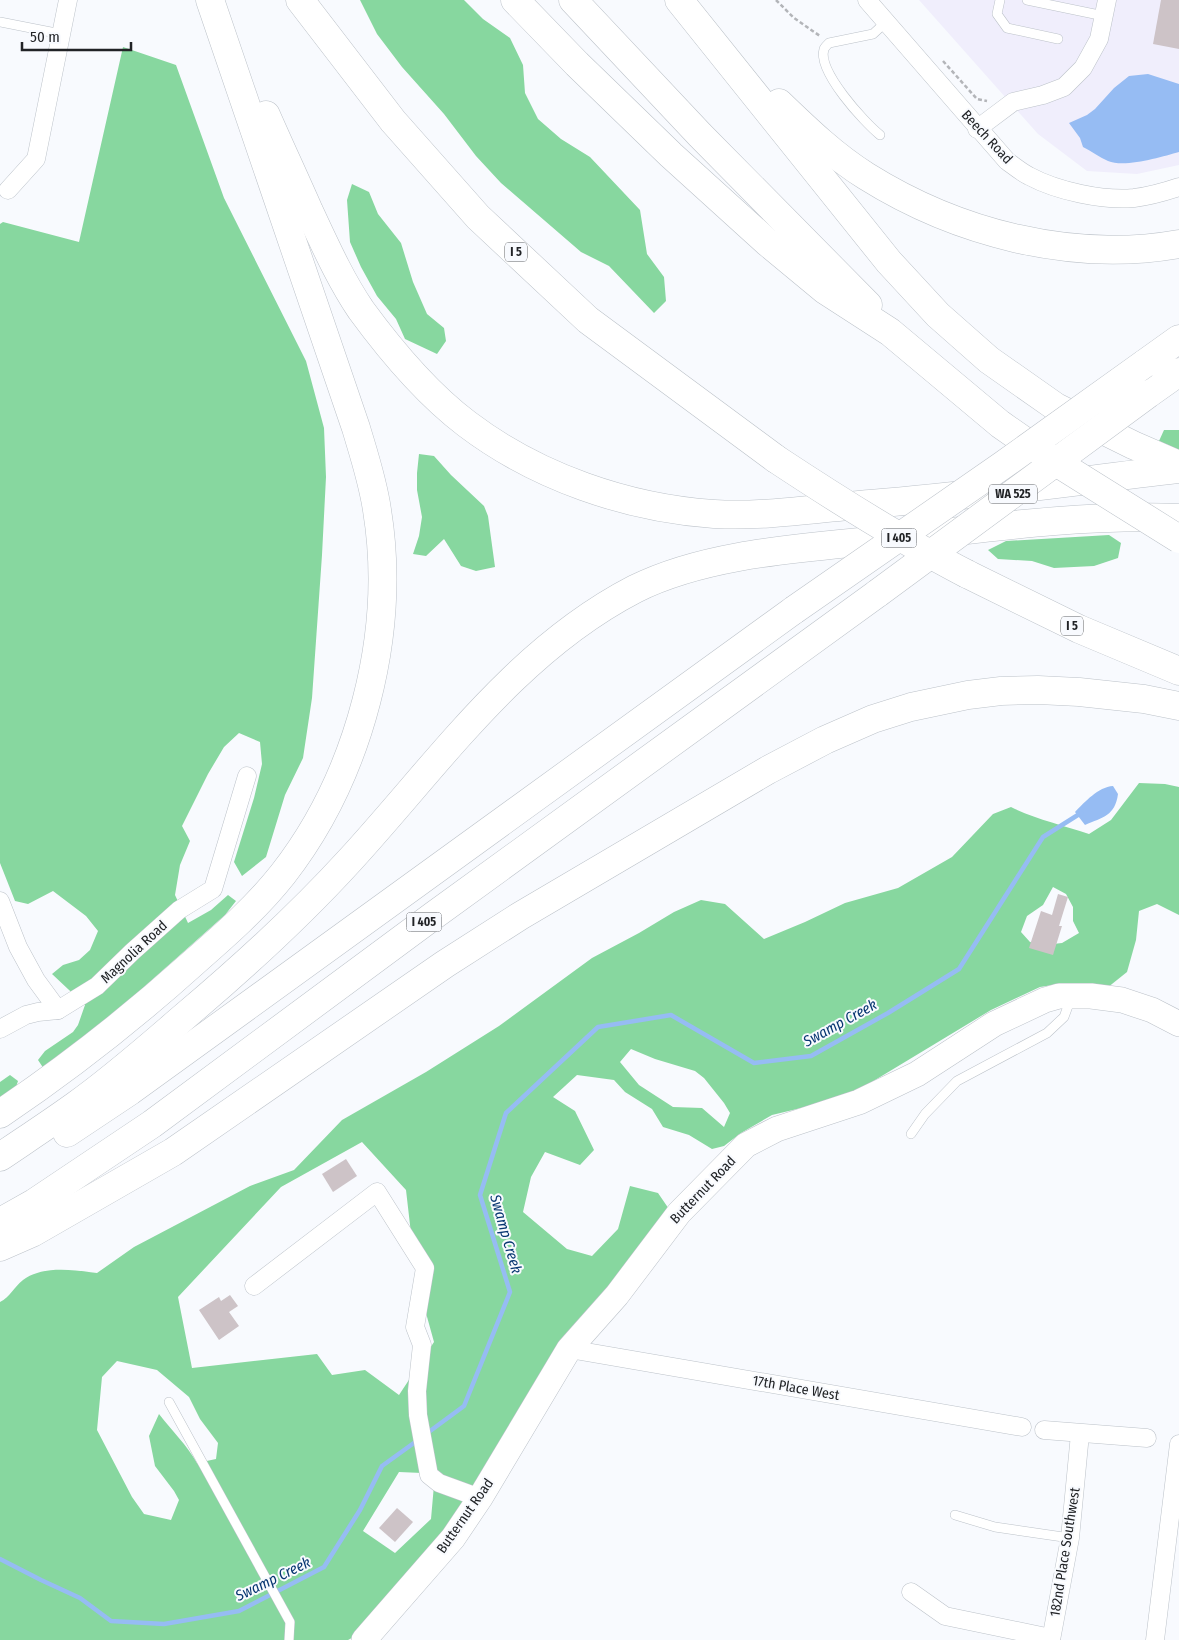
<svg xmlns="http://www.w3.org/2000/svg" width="1179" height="1640" font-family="'Fira Sans Condensed',sans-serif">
  <rect width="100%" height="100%" fill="#f8fafe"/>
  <path fill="#f0eefc" d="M919 0H1179V165L1137 174 1087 171 1038 134Z"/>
  <g fill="#87d79f" fill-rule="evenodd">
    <path d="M360 0H464L483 19 510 38 523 65 525 93 538 119 561 139 590 157 640 210 647 254 664 277 666 301 654 313 609 266 581 252 501 183 476 156 444 114 402 67 377 34Z"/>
    <path d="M123 47 176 65 224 198 306 361 324 428 326 477 322 555 312 698 303 758 285 795 266 857 242 876 234 862 254 798 262 764 260 742 239 733 224 747 208 774 182 826 190 841 180 865 175 895 188 923 211 910 228 895 236 901 225 915 126 1003 44 1069 38 1060 45 1051 73 1032 78 1025 85 1005 52 974 63 965 79 960 90 950 98 931 86 916 53 891 28 904 15 901 0 863V224L3 222 79 242Z"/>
    <path d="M352 184 369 192 378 214 401 243 413 282 427 314 444 328 446 341 437 354 405 339 396 319 377 296 361 267 350 242 347 200Z"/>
    <path d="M1164 430H1179V450L1159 441Z"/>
    <path d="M419 454 434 456 451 475 484 506 488 516 495 567 476 571 461 566 444 539 426 556 413 554 419 536 422 517 417 490V473Z"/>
    <path d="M1109 535 1121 543 1118 558 1094 566 1054 568 1032 561 998 559 988 550 1006 541Z"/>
    <path d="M1139 783 1165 784 1179 787V915L1157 904 1139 911 1136 940 1127 972 1107 988 1059 984 1040 987 991 1010 847 1097 772 1115 741 1133 724 1146 712 1149 689 1135 663 1127 652 1109 625 1092 614 1080 577 1075 553 1097 575 1111 594 1150 580 1165 545 1152 531 1177 523 1212 567 1249 592 1256 618 1229 630 1186 658 1193 671 1212 482 1487 359 1634 348 1640H0V1302C10 1297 14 1287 23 1280 43 1265 74 1270 97 1273L134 1247 250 1186 294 1170 342 1120 426 1072 499 1026 592 958 639 933 674 912 701 900 725 904 764 939 805 922 845 903 898 888 952 857 993 814 1011 807C1035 819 1063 825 1089 834L1111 820ZM1053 887 1066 894 1073 907V921L1079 933 1062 943 1044 945 1030 942 1021 932 1027 916 1043 905ZM631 1049 655 1059 695 1071 704 1078 724 1103 730 1113 724 1127 702 1108 673 1107 639 1085 620 1062ZM362 1142 406 1190 416 1277 434 1342 399 1395 365 1370 332 1375 317 1354 192 1368 178 1297 281 1187ZM117 1361 157 1370 189 1397 200 1419 218 1443 216 1459 197 1463C187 1445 172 1431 159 1414L149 1436 155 1466 174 1491 179 1500 171 1520 144 1514 132 1497 97 1430 102 1377ZM399 1472 422 1473 434 1485 431 1519 395 1553 363 1531Z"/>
    <path d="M10 1075 18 1081 15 1090 0 1101V1082Z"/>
  </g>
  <g fill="#96bcf3">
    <path d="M1148 74 1179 84V152C1161 157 1125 168 1108 161 1099 157 1091 151 1083 147L1080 138 1069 123 1087 115 1095 109 1114 88 1129 76Z"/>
    <path d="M1113 786 1118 794C1115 816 1103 817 1085 825L1075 812C1085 802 1098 787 1113 786Z"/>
  </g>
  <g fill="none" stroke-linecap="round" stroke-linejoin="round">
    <g stroke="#96bcf3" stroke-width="4.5">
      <path d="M426 1434 464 1406 510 1292 480 1195 506 1113 598 1027 671 1015 754 1063 811 1056 888 1013 959 969 1043 837 1081 813"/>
      <path d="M0 1559 41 1580 80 1598 111 1621 164 1624 239 1611 324 1567 360 1510 382 1466 418 1440"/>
    </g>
  </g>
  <g fill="#cdc3c7">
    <path d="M1161 0H1179V49L1153 44Z"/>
    <path d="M1058 894 1068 897 1059 926H1062L1053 955 1029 948 1041 911 1052 915Z"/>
    <path d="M346 1159 357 1176 333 1192 322 1174Z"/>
    <path d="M230 1295 238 1306 229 1312 239 1326 219 1340 199 1310 219 1297 221 1301Z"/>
    <path d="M397 1508 413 1522 395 1542 379 1528Z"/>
  </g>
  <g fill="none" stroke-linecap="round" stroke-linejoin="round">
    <g stroke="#bcc2c9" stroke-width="10">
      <g id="lane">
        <path d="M1000 0 997 14 1007 28 1058 39"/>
        <path d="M1027 0 1104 16"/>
        <path d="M0 22 61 34"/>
        <path d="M880 135C864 122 817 71 824 49 825 47 827 45 829 43L873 34 886 22"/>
        <path d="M911 1134 925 1114 957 1081 1047 1033 1064 1017 1071 998"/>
        <path d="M169 1402 290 1622 289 1640"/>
        <path d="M955 1515 995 1527 1070 1538"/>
      </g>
    </g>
    <g stroke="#bcc2c9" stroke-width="19">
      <g id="street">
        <path d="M867 0 1007 161C1014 166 1021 172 1029 176 1057 191 1103 201 1134 198 1150 196 1164 192 1179 187"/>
        <path d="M977 129 1013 102 1043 95 1064 87 1083 68 1099 39 1107 0"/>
        <path d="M8 190 36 159 68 0"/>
        <path d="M0 901 18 947 36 980 58 1010"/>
        <path d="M0 1029 26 1015 38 1012 58 1010 97 986 132 952 179 910 213 889 247 776"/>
        <path d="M254 1286 377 1192 425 1268 415 1327 422 1345 417 1391 418 1415 429 1475 439 1483 480 1498"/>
        <path d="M569 1349 1022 1427"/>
        <path d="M1044 1430 1147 1438"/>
        <path d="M911 1592 945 1616 1051 1638"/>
        <path d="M1051 1640 1070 1538 1080 1434"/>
        <path d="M1155 1640 1179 1444"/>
      </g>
    </g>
    <g stroke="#bcc2c9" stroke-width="26">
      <path id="secondary" d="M364 1640 453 1538 480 1498 569 1349 617 1295 679 1213 746 1145 777 1129 859 1102 917 1074 994 1024 1045 1000 1059 996H1091L1122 1000 1152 1010 1179 1024"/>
    </g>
    <g stroke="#bcc2c9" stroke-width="29">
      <g id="highway">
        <path d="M300 0 393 121 478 217 588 320 776 459"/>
        <path d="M515 0 577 64 671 155 767 242 825 290 890 332 1000 424 1043 454"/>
        <path d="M573 0 700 135 868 305"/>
        <path d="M679 0 889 262 938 315 989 360 1056 407 1133 445 1179 465"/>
        <path d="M779 103C806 129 834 156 866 176 957 233 1072 263 1179 244"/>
        <path d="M266 115C280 147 295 179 309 211 325 245 340 279 361 310 391 351 426 393 467 424 537 477 627 508 714 514 766 517 818 508 870 504 973 496 1076 481 1179 469"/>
        <path d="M1144 364 1179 339"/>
        <path d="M1148 394 1179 372"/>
        <path d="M967 574 1079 629 1179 671"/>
        <path d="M0 1114C68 1068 132 1018 193 963 225 935 257 907 283 874 360 775 397 633 377 510 373 482 364 455 356 428L210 0"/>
        <path d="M67 1133 130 1091 794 610"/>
        <path d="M0 1157C25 1140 51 1123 76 1105 114 1078 150 1046 185 1016 243 967 299 916 350 860 438 764 515 651 635 589 709 552 808 548 890 539 986 528 1082 514 1179 518"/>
        <path d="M0 1222 34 1203 152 1124 433 916 878 593"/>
        <path d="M0 1247 32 1233 173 1152 445 964 520 916 768 770 825 740 873 719 911 707 968 695 1001 691 1038 690 1079 692 1144 699 1179 706"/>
      </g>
    </g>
    <g stroke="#b3b5b9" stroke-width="2.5" stroke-dasharray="4 2.5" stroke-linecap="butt">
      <path d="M776 0 794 18 820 36"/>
      <path d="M943 61 977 99 987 101"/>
    </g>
    <use href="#lane" stroke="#fff" stroke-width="9"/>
    <use href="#street" stroke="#fff" stroke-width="18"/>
    <use href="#secondary" stroke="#fff" stroke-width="25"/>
    <use href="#highway" stroke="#fff" stroke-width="28"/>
    <g stroke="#bcc2c9" stroke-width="29" stroke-linecap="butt">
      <g id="highway-bridge">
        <path d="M1043 454 1179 539"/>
        <path d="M776 459C838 500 901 540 967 574"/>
        <path d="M878 593 1148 394"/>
        <path d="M794 610 1003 465 1144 364"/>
      </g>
    </g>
    <use href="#highway-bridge" stroke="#fff" stroke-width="28"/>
  </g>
  <g text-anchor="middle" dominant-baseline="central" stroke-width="4" stroke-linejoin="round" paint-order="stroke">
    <g fill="#f8fafe" stroke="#626467" stroke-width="1">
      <rect x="505" y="242.5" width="22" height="19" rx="4"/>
      <rect x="989" y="484.5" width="48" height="19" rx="4"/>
      <rect x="881.5" y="528.5" width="35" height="19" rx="4"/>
      <rect x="1061" y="616.5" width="22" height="19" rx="4"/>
      <rect x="406.5" y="912.5" width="35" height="19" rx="4"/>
    </g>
    <g font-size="12" font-weight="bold" fill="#212326">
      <text x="516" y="252">I 5</text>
      <text x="1013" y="494">WA 525</text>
      <text x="899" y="538">I 405</text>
      <text x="1072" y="626">I 5</text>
      <text x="424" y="922">I 405</text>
    </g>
    <g font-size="14" fill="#212326" stroke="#f8fafe">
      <text transform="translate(987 137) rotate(47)">Beech Road</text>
      <text transform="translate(134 952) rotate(-43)">Magnolia Road</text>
      <text transform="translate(703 1190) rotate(-46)">Butternut Road</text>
      <text transform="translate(796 1388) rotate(10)">17th Place West</text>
      <text transform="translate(465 1516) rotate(-55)">Butternut Road</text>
      <text transform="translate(1065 1552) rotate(-81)">182nd Place Southwest</text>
    </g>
    <g font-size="15" font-style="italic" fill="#073671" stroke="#f8fafe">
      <text transform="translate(840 1023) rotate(-29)">Swamp Creek</text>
      <text transform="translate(506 1234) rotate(74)">Swamp Creek</text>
      <text transform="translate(273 1579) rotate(-26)">Swamp Creek</text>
    </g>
  </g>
  <path d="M22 42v8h109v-8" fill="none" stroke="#212326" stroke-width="2.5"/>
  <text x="30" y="42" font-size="15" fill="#212326" stroke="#f8fafe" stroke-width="4" paint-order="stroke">50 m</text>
</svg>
